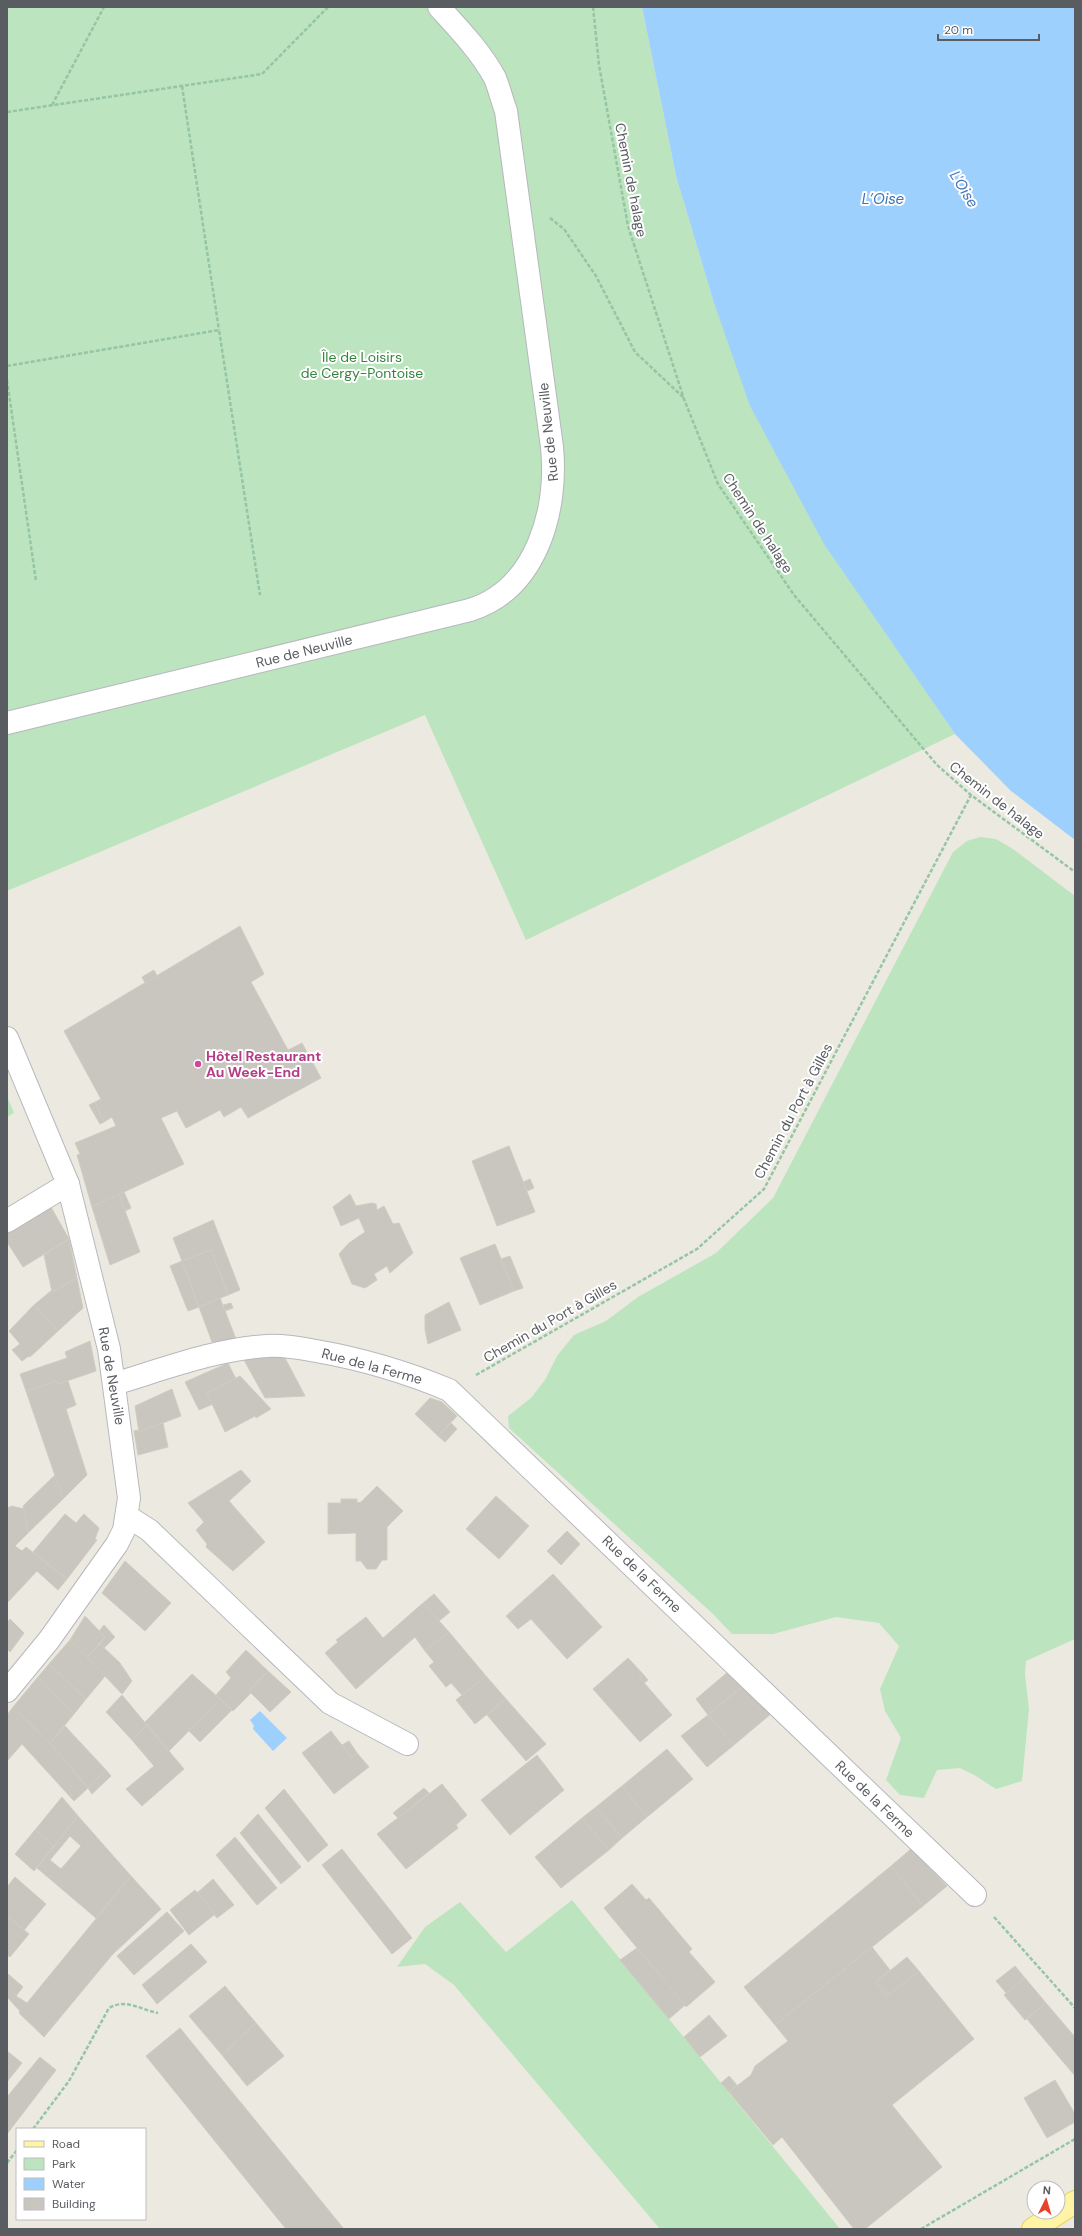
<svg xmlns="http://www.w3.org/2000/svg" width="1082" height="2236" font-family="'DM Sans',sans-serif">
  <rect width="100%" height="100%" fill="#eceae0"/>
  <g fill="#bce4be">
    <path d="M7 7H642L676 176 713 300 825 544 955 734 526 940 425 715 7 891Z"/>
    <path d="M980 837 996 839 1013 849 1075 896V1639L1026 1661 1025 1674 1029 1709 1022 1781 996 1789 976 1776 960 1768 937 1770 924 1798 900 1795 886 1780 901 1738 885 1711 880 1689 899 1646 879 1623 836 1617 773 1634H732L713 1614 509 1428 508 1416 531 1398 545 1380 557 1356 574 1335 606 1321 638 1297 716 1253 773 1198 953 852 967 841Z"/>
    <path d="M7 1096 14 1113 7 1117Z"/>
    <path d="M572 1900 840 2229H660L454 1985 425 1964 397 1967 425 1927 460 1902 506 1952Z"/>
  </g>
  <g fill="#9ed0fe">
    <path d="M642 7H1075V840L1011 791 955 734 824 544 750 406 713 300 676 176Z"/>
    <path d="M260 1711 287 1738 273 1751 253 1729 254 1726 250 1720Z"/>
  </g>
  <g fill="#c9c6bf" stroke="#d0ccbf" fill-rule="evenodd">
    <path d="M240 926 264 974 251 982 288 1050 302 1043 321 1078 248 1118 241 1107 224 1117 220 1110 186 1128 177 1111 161 1118 184 1164 92 1207 77 1155 80 1154 75 1143 116 1126 112 1117 104 1122 95 1102 101 1099 64 1031Z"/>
    <path d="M154 970 157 976 145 983 142 977Z"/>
    <path d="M95 1102 104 1122 100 1124 89 1105Z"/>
    <path d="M509 1146 535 1212 497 1226 472 1161Z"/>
    <path d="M530 1179 534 1188 527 1191 523 1182Z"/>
    <path d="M124 1192 131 1208 125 1211 119 1194Z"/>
    <path d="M119 1194 140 1252 110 1265 92 1207Z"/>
    <path d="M350 1194 356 1206 372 1203 376 1204 377 1210 384 1206 393 1224 399 1223 413 1253 390 1273 387 1266 374 1274 377 1280 365 1288 352 1284 339 1254 349 1243 365 1232 359 1218 341 1226 333 1207Z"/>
    <path d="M51 1207 69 1239 23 1267 7 1242V1234Z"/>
    <path d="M213 1220 240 1290 228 1295 211 1250 182 1261 173 1238Z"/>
    <path d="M69 1239 77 1278 52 1292 44 1255Z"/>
    <path d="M495 1244 514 1291 480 1305 460 1258Z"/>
    <path d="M211 1250 228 1295 199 1307 182 1261Z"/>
    <path d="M510 1256 523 1288 514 1291 501 1259Z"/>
    <path d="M182 1261 199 1307 188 1311 170 1266Z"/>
    <path d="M77 1278 83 1308 58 1331 34 1305 52 1290V1292Z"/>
    <path d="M220 1298 236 1339 212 1342 199 1307Z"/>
    <path d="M449 1302 461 1330 428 1344 425 1330V1315Z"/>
    <path d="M231 1303 233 1308 225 1311 223 1305Z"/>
    <path d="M34 1305 58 1331 30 1357 29 1356 22 1361 12 1350 20 1344 9 1331Z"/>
    <path d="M90 1341 96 1371 58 1384 57 1381 26 1391 20 1374 67 1358 65 1352Z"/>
    <path d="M268 1356 285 1358 305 1396 265 1398 244 1360Z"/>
    <path d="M228 1363 236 1379 207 1393 213 1404 199 1410 185 1382Z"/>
    <path d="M240 1376 271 1409 256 1418 255 1416 225 1432 207 1393Z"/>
    <path d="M57 1381 58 1384 68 1381 76 1405 66 1409 87 1475 63 1499 26 1391Z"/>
    <path d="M172 1389 181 1416 139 1432 135 1406Z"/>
    <path d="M430 1398 442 1402 457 1416 438 1436 415 1414Z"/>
    <path d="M163 1423 168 1447 138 1455 134 1431 138 1430 139 1432Z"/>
    <path d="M451 1423 457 1429 445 1442 438 1436Z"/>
    <path d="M241 1470 251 1481 229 1501 265 1542 233 1571 206 1547 207 1544 196 1530 204 1522 188 1503Z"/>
    <path d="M55 1475 63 1499 28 1533 23 1506Z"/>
    <path d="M377 1486 403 1511 387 1527V1560H382L376 1569H367L361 1561H356V1533L328 1534V1503H341V1499H357V1503L361 1502Z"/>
    <path d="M496 1496 529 1526 499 1559 466 1529Z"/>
    <path d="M12 1506 24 1509 28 1533 15 1546 22 1551 26 1547 67 1579 58 1590 37 1571 7 1603V1508Z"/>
    <path d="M65 1514 76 1523 84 1514 99 1528 95 1539 97 1540 67 1579 33 1552Z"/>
    <path d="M567 1531 580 1544 561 1565 547 1551Z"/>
    <path d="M125 1561 171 1603 145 1631 102 1593Z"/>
    <path d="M553 1574 602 1627 567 1659 531 1619 518 1629 506 1616Z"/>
    <path d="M434 1594 450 1612 439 1621 423 1603Z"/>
    <path d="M423 1603 449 1632 425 1651 415 1637 356 1689 325 1653 338 1642 336 1640 366 1617 383 1638Z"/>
    <path d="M85 1616 105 1637 87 1657 70 1640Z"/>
    <path d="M10 1619 24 1633 10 1652 7 1649V1622Z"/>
    <path d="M104 1625 115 1637 104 1648 100 1644 105 1637 99 1631Z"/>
    <path d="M449 1632 486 1676 462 1695 451 1683 446 1687 429 1666 434 1662 425 1651Z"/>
    <path d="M70 1640 106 1675 86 1699 49 1664Z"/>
    <path d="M100 1644 120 1663 132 1681 122 1694 87 1657Z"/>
    <path d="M246 1650 268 1671 249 1691 251 1693 233 1711 216 1695 231 1678 226 1672Z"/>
    <path d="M628 1658 643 1674 639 1677 672 1715 640 1742 593 1689Z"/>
    <path d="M49 1664 86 1699 74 1714 38 1677Z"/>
    <path d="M268 1671 291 1692 270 1712 249 1691Z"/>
    <path d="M729 1671 744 1685 708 1715 696 1699Z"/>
    <path d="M192 1674 220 1699 169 1751 145 1722Z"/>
    <path d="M643 1674 648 1680 644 1683 639 1677Z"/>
    <path d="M486 1676 506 1699 475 1724 456 1700Z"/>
    <path d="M38 1677 74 1714 50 1743 13 1707Z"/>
    <path d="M744 1685 772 1713 734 1745 708 1715Z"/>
    <path d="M122 1695 147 1725 132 1740 106 1712Z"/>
    <path d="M220 1699 232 1710 200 1742 189 1731Z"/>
    <path d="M506 1699 546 1744 526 1761 487 1715Z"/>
    <path d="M13 1707 50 1743 88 1788 74 1801 22 1744 7 1761V1715Z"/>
    <path d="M708 1715 734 1745 707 1767 681 1736Z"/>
    <path d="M147 1725 184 1769 142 1806 126 1789 154 1766 132 1740Z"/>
    <path d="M65 1726 106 1770 88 1788 50 1743Z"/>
    <path d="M331 1731 351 1757 357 1753 369 1767 334 1794 302 1753Z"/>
    <path d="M349 1741 357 1753 351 1757 342 1745Z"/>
    <path d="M667 1749 693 1779 647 1817 622 1786Z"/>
    <path d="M537 1755 564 1790 510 1835 481 1800Z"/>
    <path d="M106 1770 111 1776 92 1794 88 1788Z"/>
    <path d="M442 1784 467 1815 456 1825 458 1828 406 1869 377 1834Z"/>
    <path d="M622 1786 647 1817 622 1838 596 1807Z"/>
    <path d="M424 1788 429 1793 398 1818 393 1813Z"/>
    <path d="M284 1789 328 1845 308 1862 265 1808Z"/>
    <path d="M62 1797 78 1816 54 1846 35 1830Z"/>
    <path d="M596 1807 622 1838 609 1850 582 1818Z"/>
    <path d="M258 1814 301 1867 281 1884 240 1833Z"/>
    <path d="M78 1816 131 1876 96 1918 37 1868ZM70 1836 81 1846 61 1869 50 1860Z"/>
    <path d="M582 1818 609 1850 561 1888 535 1857Z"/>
    <path d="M35 1830 54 1846 34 1871 15 1854Z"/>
    <path d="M235 1837 277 1888 257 1905 216 1855Z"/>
    <path d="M342 1849 412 1938 392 1954 322 1865Z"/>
    <path d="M911 1849 947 1886 923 1906 891 1866Z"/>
    <path d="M891 1866 923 1906 775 2025 744 1987Z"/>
    <path d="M131 1876 161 1909 112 1955 44 2037 19 2013 20 2011 7 1997V1973L23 1987 16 1996 27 2003Z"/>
    <path d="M15 1877 46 1904 24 1930 7 1916V1887Z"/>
    <path d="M213 1879 234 1905 217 1918 197 1893Z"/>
    <path d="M632 1884 646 1900 649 1898 692 1949 689 1952 715 1982 686 2007 604 1908Z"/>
    <path d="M195 1890 215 1914 189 1935 170 1910Z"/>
    <path d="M167 1912 184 1931 134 1975 117 1956Z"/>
    <path d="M7 1916 29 1934 10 1957 7 1955Z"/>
    <path d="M191 1944 207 1962 157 2004 142 1985Z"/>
    <path d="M872 1947 890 1970 876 1982 887 1996 919 1971 974 2039 892 2105 942 2167 865 2229H854L782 2137 773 2145 729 2092 751 2075 755 2066 788 2041 775 2025Z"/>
    <path d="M637 1948 685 2005 669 2019 620 1960Z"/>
    <path d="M907 1957 919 1971 887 1996 876 1982Z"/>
    <path d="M1015 1966 1025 1978 1007 1994 996 1981Z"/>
    <path d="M1025 1978 1046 2003 1025 2020 1004 1995Z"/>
    <path d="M225 1986 256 2023 222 2055 189 2016Z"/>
    <path d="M1046 2003 1075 2037V2076L1027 2019Z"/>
    <path d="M709 2015 727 2036 700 2057 684 2037Z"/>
    <path d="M256 2023 284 2056 247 2086 222 2055Z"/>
    <path d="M180 2028 344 2229H286L146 2056Z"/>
    <path d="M7 2051 22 2063 7 2082Z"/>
    <path d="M40 2057 56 2070 7 2134V2097Z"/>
    <path d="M729 2076 737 2085 729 2092 721 2083Z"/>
    <path d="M1055 2080 1075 2114V2122L1047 2138 1024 2098Z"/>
  </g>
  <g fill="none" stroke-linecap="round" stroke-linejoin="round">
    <g stroke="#b6b8bd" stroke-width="24">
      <g id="minor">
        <path d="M7 723 470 610C537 589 558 510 552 447L506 111C502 100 499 88 495 78 481 52 459 29 439 7"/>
        <path d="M7 1038 68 1184 109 1349 129 1498 124 1530 117 1544 49 1640 7 1691"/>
        <path d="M7 1221 68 1184"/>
        <path d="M114 1384C164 1369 216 1349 267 1346 283 1345 300 1348 316 1351 362 1359 406 1372 449 1390L975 1895"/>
        <path d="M127 1516 149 1530 330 1703 407 1744"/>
      </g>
    </g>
    <g stroke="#efcb56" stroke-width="24">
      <path id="major" d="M1033 2229 1075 2202"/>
    </g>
    <g stroke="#95c5a5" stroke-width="2.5" stroke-dasharray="4 2" stroke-linecap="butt">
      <path d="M593 7 599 65 628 226 684 399 718 484 794 595 937 765 971 795 1075 872"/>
      <path d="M182 86 219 330"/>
      <path d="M52 105 104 7"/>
      <path d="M7 112 262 74 328 7"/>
      <path d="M550 218 564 229 596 276 635 352 684 398"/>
      <path d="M7 366 219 330 260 595"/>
      <path d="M7 380 36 581"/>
      <path d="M476 1375 697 1249 764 1189 971 795"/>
      <path d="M994 1917 1075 2008"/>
      <path d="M33 2129 69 2081 109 2008C126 1998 141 2010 158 2013"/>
      <path d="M7 2163 17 2150"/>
      <path d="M921 2229 1075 2139"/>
    </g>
    <use href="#minor" stroke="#fff" stroke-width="22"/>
    <use href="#major" stroke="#fef4a3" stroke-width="22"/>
  </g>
  <circle fill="#d1479c" stroke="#fff" stroke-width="1.5" cx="198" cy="1064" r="4"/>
  <g text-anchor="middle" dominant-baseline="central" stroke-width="4" stroke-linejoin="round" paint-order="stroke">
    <g font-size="14" fill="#595c61" stroke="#fff">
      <text transform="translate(631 180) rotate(79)">Chemin de halage</text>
      <text transform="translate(548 432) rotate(-96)">Rue de Neuville</text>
      <text transform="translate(758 523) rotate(57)">Chemin de halage</text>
      <text transform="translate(304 651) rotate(-14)">Rue de Neuville</text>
      <text transform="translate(997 800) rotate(38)">Chemin de halage</text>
      <text transform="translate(793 1111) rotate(-62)">Chemin du Port à Gilles</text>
      <text transform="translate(550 1321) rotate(-30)">Chemin du Port à Gilles</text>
      <text transform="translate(372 1366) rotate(15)">Rue de la Ferme</text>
      <text transform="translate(112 1376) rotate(80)">Rue de Neuville</text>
      <text transform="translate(642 1574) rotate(44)">Rue de la Ferme</text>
      <text transform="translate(875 1799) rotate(44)">Rue de la Ferme</text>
    </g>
    <g font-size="14" fill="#35843c" stroke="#fff">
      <text x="362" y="357">Île de Loisirs<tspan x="362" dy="16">de Cergy-Pontoise</tspan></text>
    </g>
    <g font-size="14" font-weight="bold" fill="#b23c85" stroke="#fff" text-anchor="start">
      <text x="206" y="1056">Hôtel Restaurant<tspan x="206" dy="16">Au Week-End</tspan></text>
    </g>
    <g font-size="15" font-style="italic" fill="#3f74b7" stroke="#fff">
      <text transform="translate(964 189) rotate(58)">L'Oise</text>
      <text x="883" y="199">L’Oise</text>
    </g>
  </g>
  <rect width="1082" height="2236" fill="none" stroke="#595c61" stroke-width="16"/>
  <rect x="16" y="2128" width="130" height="92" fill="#ffffff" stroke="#bdbec0"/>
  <rect x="24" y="2141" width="20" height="6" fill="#fef4a3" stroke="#bdbec0"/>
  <text x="52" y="2148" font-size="12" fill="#595c61">Road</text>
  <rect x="24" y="2158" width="20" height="12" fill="#bce4be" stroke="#bdbec0"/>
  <text x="52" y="2168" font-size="12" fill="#595c61">Park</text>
  <rect x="24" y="2178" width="20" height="12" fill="#9ed0fe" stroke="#bdbec0"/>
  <text x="52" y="2188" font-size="12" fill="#595c61">Water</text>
  <rect x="24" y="2198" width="20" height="12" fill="#c9c6bf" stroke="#bdbec0"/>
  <text x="52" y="2208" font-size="12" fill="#595c61">Building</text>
  <g transform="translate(1046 2200) rotate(5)"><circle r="19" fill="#ffffff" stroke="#bdbec0"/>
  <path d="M0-3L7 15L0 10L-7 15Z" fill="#e7422b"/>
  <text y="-6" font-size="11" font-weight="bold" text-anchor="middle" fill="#595c61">N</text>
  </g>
  <path d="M938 34v6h101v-6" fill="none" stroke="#595c61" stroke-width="2"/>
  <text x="944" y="34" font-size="12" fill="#595c61" stroke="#ffffff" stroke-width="3" paint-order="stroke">20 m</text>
</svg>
